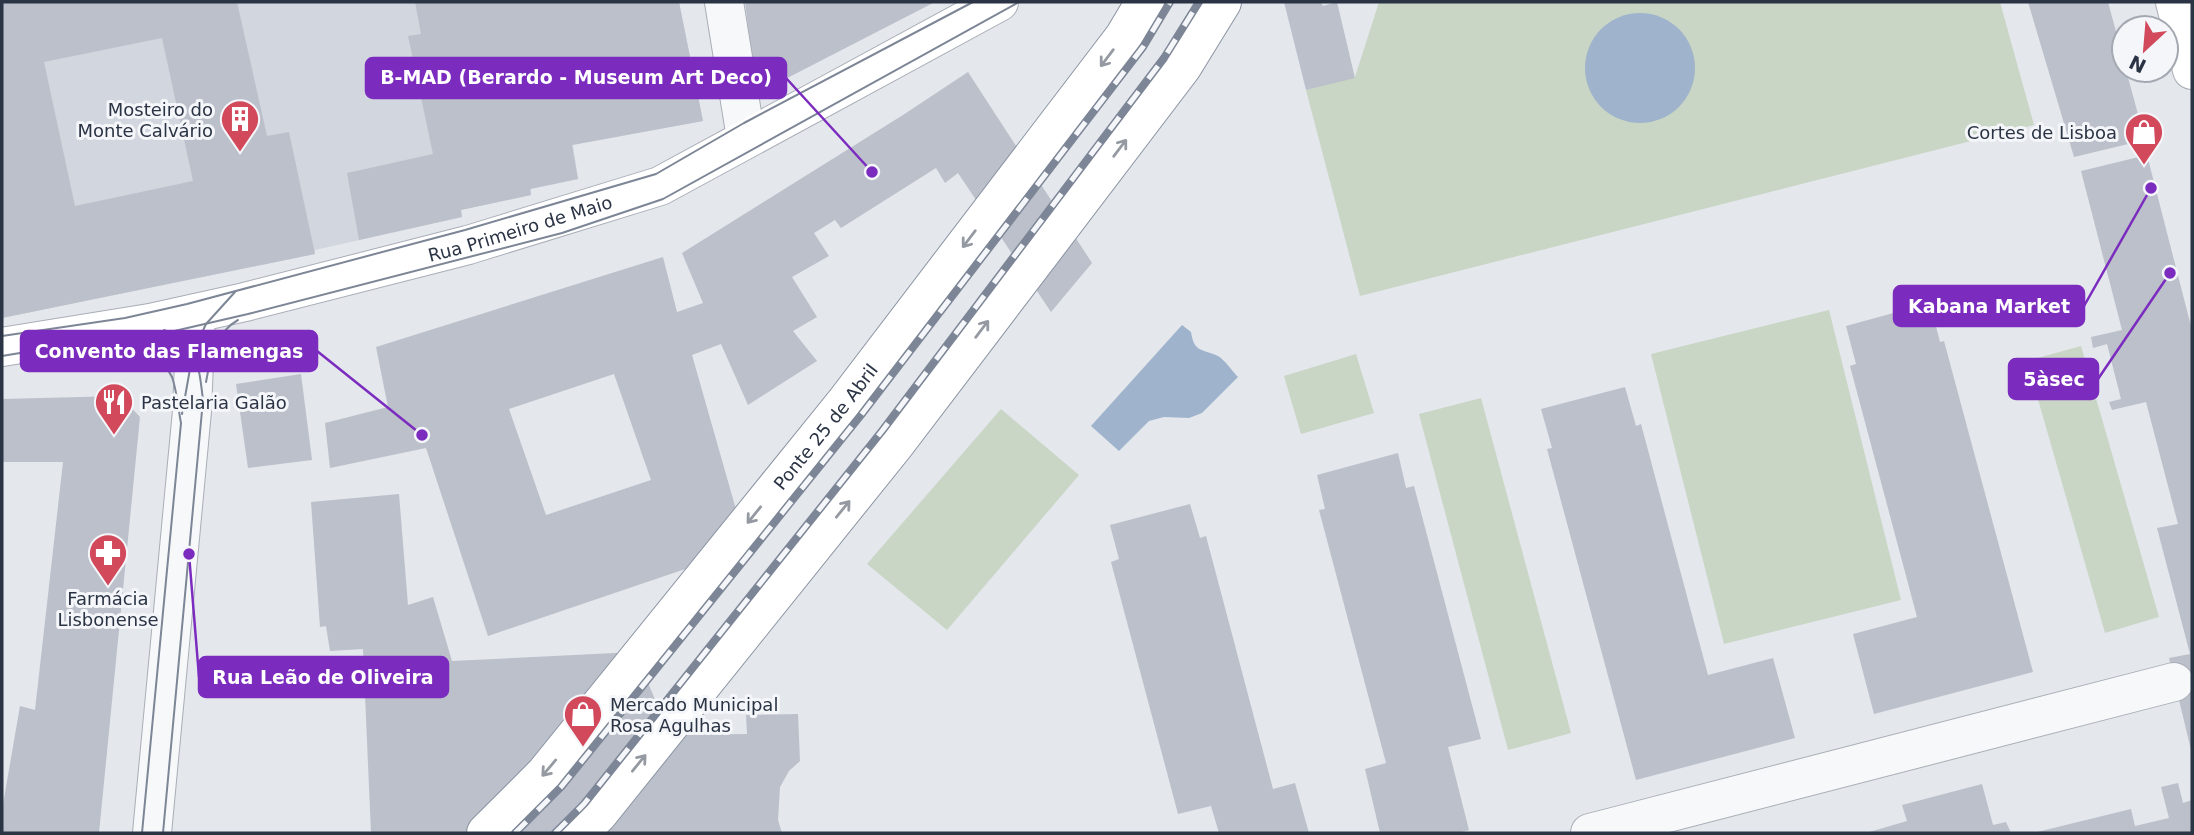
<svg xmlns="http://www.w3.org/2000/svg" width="2194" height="835" font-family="'DejaVu Sans',sans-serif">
  <rect width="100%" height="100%" fill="#e4e7ec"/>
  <path fill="#d2d6de" d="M2 2H679L703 121 573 145 578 179 531 189V195L461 210 462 217 315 250V254L2 318Z"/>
  <g fill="#c9d6c5">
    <path d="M1379 2H2000L2034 125 1360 296 1306 90 1355 77Z"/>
    <path d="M1829 310 1901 600 1724 644 1651 354Z"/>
    <path d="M2081 346 2159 617 2105 633 2027 361Z"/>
    <path d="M1356 354 1374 413 1301 434 1284 376Z"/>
    <path d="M1481 398 1571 733 1508 750 1419 414Z"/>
    <path d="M1001 409 1079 475 947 630 867 564Z"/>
  </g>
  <g fill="#9fb4cc">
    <circle cx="1640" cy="68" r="55"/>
    <path d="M1182 325 1191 332C1194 353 1203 349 1218 356 1225 360 1232 371 1238 377L1202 413 1189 418 1164 417 1149 421 1119 451 1091 426Z"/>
  </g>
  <g fill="#bbc0ca" fill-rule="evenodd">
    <path d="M2 2H237L267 136 289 132 315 254 2 318ZM162 38 193 181 75 206 44 62Z"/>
    <path d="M415 2H679L703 121 572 145 578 179 530 189 531 195 461 210 462 217 359 240 347 173 433 154 408 36 421 34Z"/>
    <path d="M745 2H935L760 92 756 87Z"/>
    <path d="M1284 2H1321L1323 6 1337 2 1355 78 1306 90Z"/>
    <path d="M2028 2H2108L2124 61V70H2126L2145 140 2074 157Z"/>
    <path d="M968 72 1092 263 1051 312 958 173 945 183 936 168 841 228 835 220 814 233 829 256 792 277 817 317 793 331 817 361 748 405 721 344 692 355 747 548 488 636 426 448 330 468 325 423 388 407 376 347 663 257 677 312 703 303 682 253 903 115ZM614 374 651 480 546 515 509 409Z"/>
    <path d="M2147 155 2192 330 2191 750 2169 658 2190 654 2157 528 2178 524 2146 402 2112 410 2109 402 2121 399 2107 344 2093 348 2091 337 2122 330 2081 171Z"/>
    <path d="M1930 303 1940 342 1944 341 2033 672 1874 714 1853 634 1917 617 1850 366 1856 364 1846 326Z"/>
    <path d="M301 374 312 460 248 468 236 384Z"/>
    <path d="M1625 387 1636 426 1641 424 1708 675 1773 658 1795 738 1636 780 1547 449 1552 448 1541 409Z"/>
    <path d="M120 396 140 417 99 833H2V810L20 706 35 710 63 462H2V399Z"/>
    <path d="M1398 453 1406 488 1414 486 1481 739 1448 747 1469 830 1458 833H1380L1365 769 1386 763 1319 510 1325 509 1317 475Z"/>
    <path d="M399 494 408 605 433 597 452 661 635 652 670 735 747 734 746 715 798 714 800 761 789 771 780 787 778 820 782 833H371L363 649 330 651 326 626 320 627 311 502Z"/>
    <path d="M1190 504 1200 538 1206 536 1273 789 1295 783 1309 833H1219L1211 806 1178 814 1111 562 1119 559 1110 525Z"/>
    <path d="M2178 783 2183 803 2192 800V833H2033L2131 809 2135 826 2169 818 2161 787Z"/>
    <path d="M1982 784 1993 825 2006 822 2011 833H1866L1907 821 1902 805Z"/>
  </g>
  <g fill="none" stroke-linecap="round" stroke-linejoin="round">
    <g stroke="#a9aeb7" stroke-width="40">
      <g id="street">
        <path d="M724 2 746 138"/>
        <path d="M152 833 192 411 196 313"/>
        <path d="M1590 833 2174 682"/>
      </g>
    </g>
    <g stroke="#a9aeb7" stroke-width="40">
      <g id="secondary">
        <path d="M2175 2 2192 70"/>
        <path id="s1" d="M2 347 150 323 245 302 468 245 660 186 999 2"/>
      </g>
    </g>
    <g stroke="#8b94a3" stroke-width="40">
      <g id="highway">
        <path id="s2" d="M486 833 545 774 845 403 1124 37 1145 2"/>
        <path d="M579 833 598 814 896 443 1182 67 1222 2"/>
      </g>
    </g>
    <use href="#street" stroke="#f7f8fa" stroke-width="38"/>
    <use href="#secondary" stroke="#fff" stroke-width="38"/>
    <use href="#highway" stroke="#fff" stroke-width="38"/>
    <g stroke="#7d8696" stroke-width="2">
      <path d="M2 336 125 318 187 304 465 230 656 174 744 123 973 2"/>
      <path d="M115 343C134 346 164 358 172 377 177 391 178 408 181 423L142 833"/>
      <path d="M2 356 98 340 170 332 248 314 562 233 663 199 1019 2"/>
      <path d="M206 382C210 359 216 332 238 320"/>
      <path d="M182 414 193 352 206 324 235 292"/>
      <path d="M163 833 203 400C199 367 198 344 164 330"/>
    </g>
    <g stroke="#7d8696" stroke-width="8">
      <g id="rail">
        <path d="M515 833 561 787 861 415 1143 47 1170 2"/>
        <path d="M555 833 584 804 882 431 1164 58 1199 2"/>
      </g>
    </g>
    <use href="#rail" stroke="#f4f6f9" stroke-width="5" stroke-dasharray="16" stroke-linecap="butt"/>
  </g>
  <defs><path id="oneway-shaft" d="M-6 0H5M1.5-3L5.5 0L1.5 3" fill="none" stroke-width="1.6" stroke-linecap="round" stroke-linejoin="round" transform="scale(1.75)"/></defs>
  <g stroke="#959aa2">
    <use href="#oneway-shaft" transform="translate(1107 58) rotate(127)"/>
    <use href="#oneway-shaft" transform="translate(1120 148) rotate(-53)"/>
    <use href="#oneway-shaft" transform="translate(969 239) rotate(127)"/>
    <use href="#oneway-shaft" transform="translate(982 329) rotate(-53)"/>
    <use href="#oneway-shaft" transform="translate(843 509) rotate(-51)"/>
    <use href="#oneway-shaft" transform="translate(754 515) rotate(129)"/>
    <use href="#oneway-shaft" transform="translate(639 763) rotate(-51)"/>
    <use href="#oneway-shaft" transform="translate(549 768) rotate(130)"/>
  </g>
  <defs>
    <g id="building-pin" transform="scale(2.0125)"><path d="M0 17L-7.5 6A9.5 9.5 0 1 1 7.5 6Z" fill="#d1495b" stroke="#f4f6f9"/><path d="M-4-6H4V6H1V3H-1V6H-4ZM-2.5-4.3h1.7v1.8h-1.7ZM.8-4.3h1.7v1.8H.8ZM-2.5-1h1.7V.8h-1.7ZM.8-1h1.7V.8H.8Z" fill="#fff"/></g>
    <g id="shop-pin" transform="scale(2.0125)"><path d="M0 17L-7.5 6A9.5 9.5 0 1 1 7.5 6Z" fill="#d1495b" stroke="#f4f6f9"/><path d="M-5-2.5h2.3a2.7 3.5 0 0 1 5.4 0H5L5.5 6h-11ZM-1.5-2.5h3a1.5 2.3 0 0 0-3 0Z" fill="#fff"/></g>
    <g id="restaurant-pin" transform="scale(2.0125)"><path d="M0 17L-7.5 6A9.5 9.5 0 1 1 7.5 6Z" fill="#d1495b" stroke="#f4f6f9"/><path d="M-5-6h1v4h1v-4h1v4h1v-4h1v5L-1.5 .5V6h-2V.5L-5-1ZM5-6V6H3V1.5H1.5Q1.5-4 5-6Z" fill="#fff"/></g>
    <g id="pharmacy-pin" transform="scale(2.0125)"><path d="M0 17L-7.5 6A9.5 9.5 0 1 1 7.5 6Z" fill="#d1495b" stroke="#f4f6f9"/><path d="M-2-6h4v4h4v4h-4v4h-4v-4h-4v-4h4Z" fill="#fff"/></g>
  </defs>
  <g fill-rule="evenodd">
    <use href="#building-pin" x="240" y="119"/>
    <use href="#shop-pin" x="2144" y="132"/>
    <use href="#restaurant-pin" x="114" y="402"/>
    <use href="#pharmacy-pin" x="108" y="553"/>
    <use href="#shop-pin" x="583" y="714"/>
  </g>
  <g text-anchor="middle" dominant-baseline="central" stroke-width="6" stroke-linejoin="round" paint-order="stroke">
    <g font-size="18" fill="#2b3445" stroke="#f4f6f9" text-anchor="end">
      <text x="213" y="109">Mosteiro do<tspan x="213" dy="21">Monte Calvário</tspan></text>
      <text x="2117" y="132">Cortes de Lisboa</text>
      <text x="141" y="402" text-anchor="start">Pastelaria Galão</text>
      <text x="108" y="598" text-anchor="middle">Farmácia<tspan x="108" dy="21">Lisbonense</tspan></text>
      <text x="610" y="704" text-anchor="start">Mercado Municipal<tspan x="610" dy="21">Rosa Agulhas</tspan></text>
    </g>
    <g font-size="18" fill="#2b3445" stroke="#f4f6f9">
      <text stroke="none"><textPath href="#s1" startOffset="532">Rua Primeiro de Maio</textPath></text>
      <text stroke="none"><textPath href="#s2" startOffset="530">Ponte 25 de Abril</textPath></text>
    </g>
  </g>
  <path fill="none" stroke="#7b2cbf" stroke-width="2.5" d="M872 172L786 78M2151 188L2084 306M422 435L317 351M2170 273L2098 379M189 554L199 677"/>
  <g fill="#7b2cbf" stroke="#f4f6f9" stroke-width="2.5">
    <circle cx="872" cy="172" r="7"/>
    <circle cx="2151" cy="188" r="7"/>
    <circle cx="422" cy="435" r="7"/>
    <circle cx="2170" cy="273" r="7"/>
    <circle cx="189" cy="554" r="7"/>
  </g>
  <g fill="#7b2cbf" stroke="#7b2cbf" stroke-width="2.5">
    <rect x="366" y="58" width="420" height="40" rx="7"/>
    <rect x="1894" y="286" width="190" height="40" rx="7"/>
    <rect x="21" y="331" width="296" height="40" rx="7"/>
    <rect x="2009" y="359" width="89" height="40" rx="7"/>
    <rect x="199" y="657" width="249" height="40" rx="7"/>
  </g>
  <g font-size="19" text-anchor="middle" font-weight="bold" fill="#fff">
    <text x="576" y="84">B-MAD (Berardo - Museum Art Deco)</text>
    <text x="1989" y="313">Kabana Market</text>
    <text x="169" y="358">Convento das Flamengas</text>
    <text x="2054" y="386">5àsec</text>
    <text x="323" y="684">Rua Leão de Oliveira</text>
  </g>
  <rect width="2194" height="835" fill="none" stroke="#2b3445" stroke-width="7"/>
  <g transform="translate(2145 49) rotate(206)"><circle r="33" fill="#f4f6f9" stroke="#a4a8b1" stroke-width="2"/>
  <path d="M0-5L12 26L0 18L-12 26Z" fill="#d1495b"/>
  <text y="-10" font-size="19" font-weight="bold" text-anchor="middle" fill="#2b3445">N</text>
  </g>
</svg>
